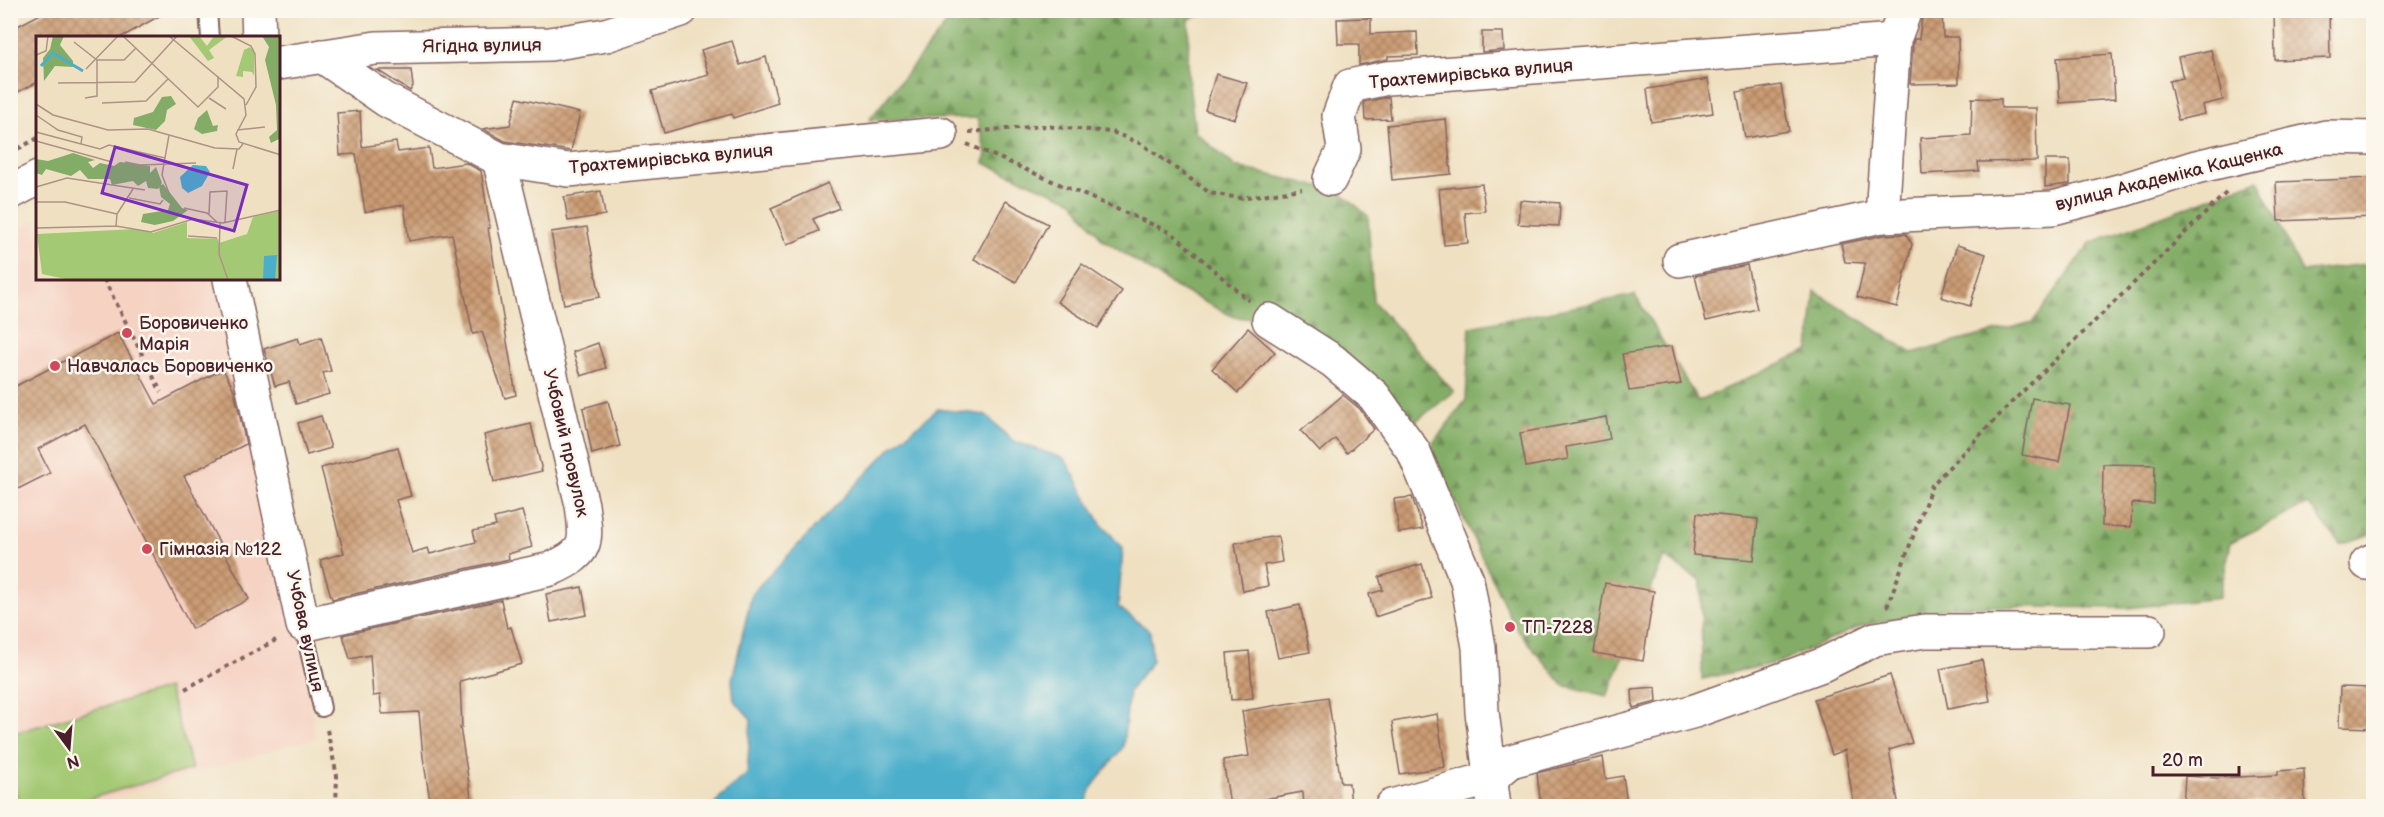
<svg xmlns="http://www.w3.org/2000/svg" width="2384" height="817" font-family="'Balsamiq Sans',sans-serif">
  <defs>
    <pattern id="forest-firs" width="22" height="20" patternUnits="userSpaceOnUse" patternTransform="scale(1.5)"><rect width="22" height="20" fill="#83ad66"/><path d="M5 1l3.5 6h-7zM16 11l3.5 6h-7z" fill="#6d8c54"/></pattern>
    <pattern id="building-cross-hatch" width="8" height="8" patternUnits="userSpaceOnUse" patternTransform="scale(1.5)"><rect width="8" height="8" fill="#cb9c74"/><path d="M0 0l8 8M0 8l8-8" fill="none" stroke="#a77f5f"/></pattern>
  </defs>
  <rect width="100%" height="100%" fill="#fbf7ec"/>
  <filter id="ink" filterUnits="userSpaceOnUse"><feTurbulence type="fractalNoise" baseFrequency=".0167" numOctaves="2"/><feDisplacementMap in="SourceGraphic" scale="12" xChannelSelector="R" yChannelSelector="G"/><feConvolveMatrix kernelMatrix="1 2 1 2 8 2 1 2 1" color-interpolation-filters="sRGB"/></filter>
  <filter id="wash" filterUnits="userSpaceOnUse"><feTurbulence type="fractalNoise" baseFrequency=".008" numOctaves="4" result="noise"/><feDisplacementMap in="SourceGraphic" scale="24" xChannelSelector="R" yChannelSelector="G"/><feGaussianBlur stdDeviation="1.35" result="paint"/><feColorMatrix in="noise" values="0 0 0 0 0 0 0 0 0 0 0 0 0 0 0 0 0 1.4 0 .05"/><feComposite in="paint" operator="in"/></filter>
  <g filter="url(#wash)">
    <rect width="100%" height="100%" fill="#efe0c1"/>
    <path fill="#f5d2c2" d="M37 220 38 279H225L296 618 316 737 86 806H11L10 234Z"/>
    <g fill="url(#forest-firs)" stroke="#666648" stroke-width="1.5">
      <path d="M957 11H1215L1189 19 1188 74 1195 132 1236 167 1339 191 1368 216 1373 301 1454 392 1400 433 1269 320 1234 317 1175 287 1102 239 1073 201 984 163 986 154 977 118 869 120Z"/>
      <path d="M2258 180 2302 272 2373 263V534L2340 544 2308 504 2231 542 2219 598 2128 608 1958 606 1861 626 1780 662 1702 679 1701 581 1664 557 1607 696 1563 685 1515 627 1430 447 1466 400 1470 327 1635 295 1698 401 1809 350 1815 291 1912 353 2033 322 2090 243Z"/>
    </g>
    <path fill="#a4c974" stroke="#777450" stroke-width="1.5" d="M168 688 192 769 64 806H20L11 775V734Z"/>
    <path fill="#4baeca" stroke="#4a667a" stroke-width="1.5" d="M938 409 986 415 1011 440 1065 459 1101 524 1123 548 1118 607 1150 631 1152 661 1129 691 1123 747 1092 787 1085 806H714L721 796 747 774 751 719 734 700 732 680 752 593 892 447Z"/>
    <g id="blocks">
      <g fill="url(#building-cross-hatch)">
        <path d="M48 10H170L120 38H38V82L10 96V30Z"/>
        <path d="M1923 10H1942L1943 37H1958L1959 83 1910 84 1913 44 1914 39H1919Z"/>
        <path d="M2274 10H2329L2330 58 2275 60Z"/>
        <path d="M1371 18V34L1417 32 1418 55 1388 56V59L1359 65V44H1338L1337 19Z"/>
        <path d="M1482 32H1503L1504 50 1482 52Z"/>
        <path d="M732 41 740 65 766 57 778 103 733 118 732 114 664 133 652 91 709 75 701 50Z"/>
        <path d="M2211 50 2223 100 2202 105 2204 114 2178 120 2169 81 2183 78 2178 57Z"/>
        <path d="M2112 54 2115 99 2060 103 2057 58Z"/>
        <path d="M377 70H411L413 86 410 91Z"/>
        <path d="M1216 74 1247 83 1235 119 1205 110Z"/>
        <path d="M1708 79 1713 113 1651 122 1647 89Z"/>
        <path d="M1781 85 1789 131 1745 138 1737 92Z"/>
        <path d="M1389 97 1391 119 1365 120 1364 102Z"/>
        <path d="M517 98 580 113 571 151 505 141 483 129 510 125Z"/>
        <path d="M1972 98 2001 99V108H2036L2037 161 1978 162 1979 171 1922 174 1920 138 1971 135Z"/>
        <path d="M360 111 362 147 396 142 398 152 429 148 432 168 466 163 481 171 490 228H488L516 395 505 398 482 332 473 334 452 234 409 241 404 205 365 212 356 154 340 155 337 113Z"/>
        <path d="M1446 119 1451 174 1392 180 1387 125Z"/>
        <path d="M2045 160H2070V184L2045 187Z"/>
        <path d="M2373 178V217L2278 221 2276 182Z"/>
        <path d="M828 183 839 208 813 219 819 231 787 245 771 208Z"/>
        <path d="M1482 184 1485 211 1465 213 1468 243 1444 245 1439 189Z"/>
        <path d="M601 191 605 215 568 221 564 197Z"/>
        <path d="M1520 200 1560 203 1559 226 1518 224Z"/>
        <path d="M1006 201 1048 224 1016 282 974 259Z"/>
        <path d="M587 227 600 297 564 304 551 232Z"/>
        <path d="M1906 234 1912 244 1897 307 1857 297 1865 263 1845 262 1841 244 1884 235Z"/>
        <path d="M1957 245 1986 254 1970 306 1941 297Z"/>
        <path d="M1082 264 1122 291 1098 328 1057 302Z"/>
        <path d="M1747 265 1757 309 1706 321 1695 276Z"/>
        <path d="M1248 328 1275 352 1238 393 1212 369Z"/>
        <path d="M118 333 156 404 223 369 234 390 246 444 184 476 249 599 192 629 85 424 38 449 50 473 10 493V389Z"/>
        <path d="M321 337 331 371 323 373 329 394 296 404 289 382 275 386 264 349 298 338 300 344Z"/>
        <path d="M598 343 606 368 581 376 573 352Z"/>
        <path d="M1672 346 1681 384 1629 391 1622 354Z"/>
        <path d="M1343 395 1360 409 1374 429 1347 453 1335 439 1320 452 1301 431Z"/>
        <path d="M2032 398 2070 405 2059 462 2022 455Z"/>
        <path d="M608 401 620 446 592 454 583 408Z"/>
        <path d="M321 416 331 448 307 455 298 423Z"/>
        <path d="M1606 417 1610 439 1566 447 1568 459 1526 467 1520 433Z"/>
        <path d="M531 424 542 471 494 482 484 435Z"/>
        <path d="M398 447 411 496 396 500 412 553 428 548 430 554 476 542 473 531 496 526 494 518 522 511 532 547 508 554 509 559 332 599 320 560 344 553 321 468Z"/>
        <path d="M2103 464 2155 465 2154 504 2132 503 2131 527 2102 526Z"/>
        <path d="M1412 497 1423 529 1399 533 1394 499Z"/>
        <path d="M1697 513 1758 519 1754 560 1693 555Z"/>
        <path d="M1278 536 1282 562 1264 565 1268 586 1243 591 1235 543Z"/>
        <path d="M1422 564 1432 598 1375 617 1369 594 1383 590 1379 577Z"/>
        <path d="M1605 583 1654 591 1643 661 1594 653Z"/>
        <path d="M582 587 587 615 551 622 546 594Z"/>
        <path d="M501 600 507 628 511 627 522 664 460 681 462 727H460L472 803 431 807 423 757 419 712 382 714 380 695 373 696 370 655 350 659 343 635Z"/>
        <path d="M1300 605 1310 652 1278 658 1268 612Z"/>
        <path d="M1249 651 1253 698 1231 700 1227 653Z"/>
        <path d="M1982 660 1990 701 1948 709 1940 669Z"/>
        <path d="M1890 675 1912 743 1889 750 1899 807H1854L1845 750 1832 755 1814 699Z"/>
        <path d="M1656 687 1657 702 1633 708 1632 689Z"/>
        <path d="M2340 687 2373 688V728L2339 727Z"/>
        <path d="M1328 697 1341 783H1349L1351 805 1304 807 1303 792 1230 805 1223 760 1249 756 1242 711Z"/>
        <path d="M1437 714 1445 767 1400 774 1392 722Z"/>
        <path d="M1603 757 1606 779 1623 776 1627 803 1599 807H1541L1537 773Z"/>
        <path d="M2304 769 2305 807H2279V801L2183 807 2185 776 2219 778 2278 775V771Z"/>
      </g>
    </g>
  </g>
  <g filter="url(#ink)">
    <use href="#blocks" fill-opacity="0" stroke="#846360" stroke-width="1.5"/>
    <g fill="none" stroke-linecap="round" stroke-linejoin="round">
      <g stroke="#846360" stroke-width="20">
        <g id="lane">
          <path d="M208 10 210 38"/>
          <path d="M303 625 322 708"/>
        </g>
      </g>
      <g stroke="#846360" stroke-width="36">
        <g id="street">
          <path d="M258 10 259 38"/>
          <path d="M322 56 386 100 499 159 568 170 941 134"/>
          <path d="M279 63 376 48 550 44 606 35 681 10"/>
          <path d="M1330 179 1344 149 1339 116 1350 86 1387 78 1894 40"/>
          <path d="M10 193 38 178"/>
          <path d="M1882 216 1894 40 1905 10"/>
          <path d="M1680 260 1882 216 2053 208 2123 190 2196 167 2326 137 2374 138"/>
          <path d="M230 279 303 625 551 569C589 552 587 543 582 505L499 159"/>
          <path d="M1269 320 1333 361 1374 396 1414 452 1467 580 1479 647 1482 712 1494 806"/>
          <path d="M2367 563 2374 560"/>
          <path d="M1392 806 1491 778 1511 761 1695 711 1822 665 1875 639 1925 631H2149"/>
        </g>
      </g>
      <g stroke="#846360" stroke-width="4" stroke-dasharray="4.5 4.5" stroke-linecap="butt">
        <path d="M969 132 1043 126 1112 132 1142 144 1210 193 1240 198 1302 189"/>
        <path d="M967 144 1172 233 1249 301"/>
        <path d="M10 153 38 138"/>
        <path d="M104 279 161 392"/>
        <path d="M1887 607 1932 485 2010 404 2228 191"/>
        <path d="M185 689 276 640"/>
        <path d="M327 730 337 776 336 806"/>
      </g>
      <use href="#lane" stroke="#fff" stroke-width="16"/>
      <use href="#street" stroke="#fff" stroke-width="33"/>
    </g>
  </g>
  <g fill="#d1495b" stroke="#fbf7ec" stroke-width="2">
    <circle cx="127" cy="333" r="6"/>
    <circle cx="55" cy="366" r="6"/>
    <circle cx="147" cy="549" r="6"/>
    <circle cx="1510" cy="627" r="6"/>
  </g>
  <g text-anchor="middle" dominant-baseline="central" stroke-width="5" stroke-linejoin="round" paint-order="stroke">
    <g font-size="18" fill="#4a1f2b" stroke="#fbf7ec">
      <text transform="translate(482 46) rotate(-1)">Ягідна вулиця</text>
      <text transform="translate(1471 74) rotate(-5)">Трахтемирівська вулиця</text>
      <text transform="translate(671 159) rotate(-5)">Трахтемирівська вулиця</text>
      <text transform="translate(2169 177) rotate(-14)">вулиця Академіка Кащенка</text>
      <text transform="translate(566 443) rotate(77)">Учбовий провулок</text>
      <text transform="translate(305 631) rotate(78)">Учбова вулиця</text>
    </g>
    <g font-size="18" fill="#4a1f2b" stroke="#fbf7ec" text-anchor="start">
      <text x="139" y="323">Боровиченко<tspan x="139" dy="21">Марія</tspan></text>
      <text x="67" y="366">Навчалась Боровиченко</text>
      <text x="159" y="549">Гімназія №122</text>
      <text x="1522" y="627">ТП-7228</text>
    </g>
  </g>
  <g transform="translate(36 36)">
    <rect width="244" height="244" fill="#efe0c1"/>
    <path d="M153 0H163L171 10 178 0H192L173 14 178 22 172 25ZM214 11 218 16V40L216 36 207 35V41L200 40 208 14Z" fill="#a4c974"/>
    <path d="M17 0H28L24 9 37 25V31L19 30 8 45 7 22 14 13ZM226 0H244V95L243 103 235 107 233 101 241 94 240 69 229 24 233 11ZM135 60 140 68 131 74 129 85 120 94 97 89 98 82 117 76 126 61ZM171 74 177 90 182 89 181 95 166 98 158 93 162 82ZM37 117 59 124 52 126 57 132 64 127 78 130 84 126 114 130V137L120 131 126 147 122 153 112 152 110 145 102 150 97 145 76 149 74 143H52L44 134 35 140 10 133 6 139 0 137V123L12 125ZM127 148 146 172 152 174 137 185 119 189 105 186 107 178 132 174 134 168 125 161 123 150Z" fill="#83ad66"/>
    <path d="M244 175V244H34L6 238 1 198 100 193 117 197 151 186V202L182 203 183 207 211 198 217 181Z" fill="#a4c974"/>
    <path d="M157 129 170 130 174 136 166 150 152 157 146 152 144 141ZM241 219 239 244H227L228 220Z" fill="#4baeca"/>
    <path fill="none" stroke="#4baeca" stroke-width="3" d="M5 30 17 17 47 35"/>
    <path fill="none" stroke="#ad9385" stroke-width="1.5" d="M87 0 162 71 182 51V40M133 0 208 63 210 79 200 98 203 106 245 119M195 0 215 10 219 18 220 51 210 69M38 6 61 24H88L100 12M0 19 10 15 12 0M50 33 82 0M22 47 99 46 141 0M49 62 61 60V24M173 62 190 73M66 67 110 65 132 43M0 68 17 79 72 94 112 93 179 112 203 113 207 108M0 79 22 94 46 101 45 108 64 113 73 109 129 122M201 94 229 91M0 96 45 108M0 105 76 126M89 126 104 129 160 127M197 133 201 113M0 151 31 142 109 154M133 157 126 139 133 99M93 162 124 168 127 164M0 166H29L81 178M148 172 171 177 181 186M173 178 174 156 191 155 189 186M184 187 183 218 192 244M80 190 81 178 97 153M0 192 80 190 115 196 157 183 187 187 245 174M152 200 181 202"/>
    <path fill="#7b2cbf" fill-opacity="0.15" stroke="#7b2cbf" stroke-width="3" d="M79 111 211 149 198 195 66 157Z"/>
    <rect width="244" height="244" fill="none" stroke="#4a1f2b" stroke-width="3"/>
  </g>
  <rect width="2384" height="817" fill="none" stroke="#fbf7ec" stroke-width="36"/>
  <g transform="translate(69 748) rotate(164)" stroke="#fbf7ec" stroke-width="4.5" paint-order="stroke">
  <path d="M0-4.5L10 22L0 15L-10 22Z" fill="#4a1f2b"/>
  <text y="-9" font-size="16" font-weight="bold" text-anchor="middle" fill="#4a1f2b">N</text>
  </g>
  <path d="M2153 766v9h86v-9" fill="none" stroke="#4a1f2b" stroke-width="3"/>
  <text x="2162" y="766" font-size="18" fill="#4a1f2b" stroke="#fbf7ec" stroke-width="4.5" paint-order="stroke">20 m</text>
</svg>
